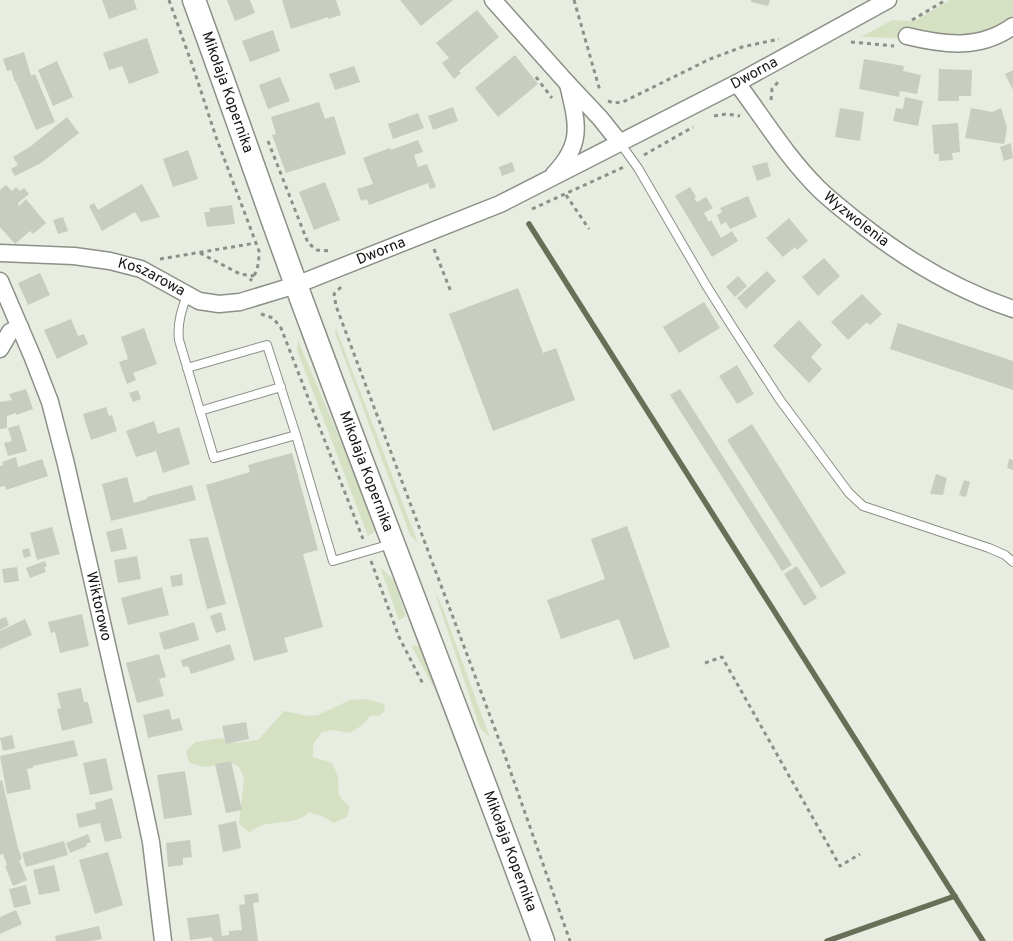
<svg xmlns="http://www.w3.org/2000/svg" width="1013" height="941" font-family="Overpass,sans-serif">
  <rect width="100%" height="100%" fill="#e8ede2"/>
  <g fill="#d6e1c4">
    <path d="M950 0H1013V15C1004 21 995 28 985 31 966 38 937 37 918 30L902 37 896 38 861 37 892 20 915 21Z"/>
    <path d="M336 328 418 543 410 535 335 333Z"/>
    <path d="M298 340 378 530 368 536 297 350Z"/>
    <path d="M380 567 394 580 406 616 399 620Z"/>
    <path d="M434 590 442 606 490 738 480 728Z"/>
    <path d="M411 645 421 647 436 692Z"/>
    <path d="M367 699 384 704 385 711 379 716H370L364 724 350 733 333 730 322 732 313 745V757L332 763C334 768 338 774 338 779 340 797 335 793 350 807L347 817 334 823 324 817 309 812C296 825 279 821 263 825 258 827 253 830 249 832L239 824 244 778 239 767 232 763 204 767 189 763 186 751 195 742 222 738 235 743 258 740 284 711 308 716 318 715 350 700Z"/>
  </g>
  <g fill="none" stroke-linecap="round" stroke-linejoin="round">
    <g stroke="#677057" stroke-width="5.5">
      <path d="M529 224 983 941"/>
      <path d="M827 941 955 896"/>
    </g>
  </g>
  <g fill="#c8ccc1">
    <path d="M102 0H134L137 9 109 19Z"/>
    <path d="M227 0H250L255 13 235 21Z"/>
    <path d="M282 0H336L341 15 328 19V17L291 29Z"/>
    <path d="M400 0H453L421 26Z"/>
    <path d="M751 0H770L768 6 751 2Z"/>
    <path d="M477 10 499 37 459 71 461 73 454 79 442 63 449 58 436 43Z"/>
    <path d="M273 30 280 51 250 62 242 41Z"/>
    <path d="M147 38 159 73 129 84 122 66 109 70 103 53Z"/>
    <path d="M24 52 31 76 35 74 55 122 36 130 16 82 27 77 15 82 11 70 7 71 3 59Z"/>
    <path d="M515 55 538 84 498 117 475 88Z"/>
    <path d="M864 59 904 66 903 71 921 75 917 94 900 91 899 97 859 89Z"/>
    <path d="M57 61 73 97 53 106 38 70Z"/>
    <path d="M354 66 360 82 335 90 329 74Z"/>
    <path d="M939 69 972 70 971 96H959V101H938Z"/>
    <path d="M1013 70V90L1005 74Z"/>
    <path d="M280 77 290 101 268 109 259 85Z"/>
    <path d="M905 97 923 101 918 126 893 121 896 108 903 109Z"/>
    <path d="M319 102 325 119 334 116 346 154 286 173 272 135 276 134 271 117Z"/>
    <path d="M453 107 458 121 433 130 428 116Z"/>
    <path d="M840 108 864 112 860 141 835 137Z"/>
    <path d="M971 108 992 112 1001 108 1007 128 1004 144 965 138Z"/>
    <path d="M418 113 424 128 393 139 388 124Z"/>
    <path d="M67 117 79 133 41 163 15 176 11 169 18 165 13 157 31 146Z"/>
    <path d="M958 123 960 152 952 153 953 160 939 161V154H934L932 125Z"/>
    <path d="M418 140 423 152 414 155 418 167 427 164 436 187 430 189 428 183 369 205 367 199 361 201 357 189 373 184 363 158 390 148 391 150Z"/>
    <path d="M1011 143 1013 158 1004 161 1000 147Z"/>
    <path d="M188 150 198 179 173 187 163 159Z"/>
    <path d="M512 162 515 171 502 176 499 167Z"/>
    <path d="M767 162 771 176 757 181 752 166Z"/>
    <path d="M325 182 340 220 314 230 299 192Z"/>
    <path d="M142 184 160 217 141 222 135 212 102 231 89 206 94 203 98 210Z"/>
    <path d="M6 185 12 191 16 187 20 191 24 188 29 194 18 203 19 206 26 199 46 223 33 234 30 231 15 244 0 227V190Z"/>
    <path d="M690 187 696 197 694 198 697 202 706 197 713 208 704 213 709 222 711 220 721 238 732 231 738 241 712 257 675 196Z"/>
    <path d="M748 196 757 217 730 229 726 222 721 225 717 215 722 212 720 208Z"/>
    <path d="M232 205 235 224 207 227 204 212H210L209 208Z"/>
    <path d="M63 217 68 231 58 234 53 220Z"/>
    <path d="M789 218 808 241 797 250 795 247 783 257 766 238Z"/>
    <path d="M824 258 840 276 818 296 802 277Z"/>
    <path d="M767 271 776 281 746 309 737 298Z"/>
    <path d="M40 273 50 295 28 305 18 283Z"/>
    <path d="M738 276 747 286 735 297 726 287Z"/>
    <path d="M518 288 543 353 556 348 575 400 493 431 449 314Z"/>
    <path d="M862 294 882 314 870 325 867 322 848 340 831 322Z"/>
    <path d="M704 302 720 328 679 353 663 327Z"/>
    <path d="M71 319 78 336 84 334 88 344 57 359 44 330Z"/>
    <path d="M799 320 822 345 811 357 822 369 809 383 773 346Z"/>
    <path d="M898 323 1013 361V390L890 349Z"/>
    <path d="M144 328 157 364 133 373 136 380 127 384 119 362 128 359 121 337Z"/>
    <path d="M737 365 754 394 737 404 719 376Z"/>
    <path d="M26 389 33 409 16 415V413L7 416V428L0 429V402L12 400 9 394Z"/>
    <path d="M680 389 792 565 782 571 670 395Z"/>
    <path d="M138 390 141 399 133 402 129 393Z"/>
    <path d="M106 407 109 416 112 415 117 431 91 440 83 414Z"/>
    <path d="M154 421 158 434 179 427 190 464 163 473 156 451 136 457 126 431Z"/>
    <path d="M752 424 846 573 821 588 727 440Z"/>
    <path d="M19 425 27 451 8 456 4 443 12 441 8 428Z"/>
    <path d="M292 453 318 550 303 554 323 627 284 638 288 652 254 661 206 485 250 472 248 465Z"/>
    <path d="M16 457 18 467 42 459 48 476 6 490 5 486 0 487V466L3 465 2 462Z"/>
    <path d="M1009 459 1013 460V470L1007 468Z"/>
    <path d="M936 474 947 478 943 495 930 494Z"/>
    <path d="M127 477 134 503 147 499V497L192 485 196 500 111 521 102 484Z"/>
    <path d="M964 480 970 482 966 497 959 495Z"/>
    <path d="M627 526 670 647 634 660 619 619 561 639 547 600 605 579 591 539Z"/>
    <path d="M52 527 60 554 37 560 30 533Z"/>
    <path d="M122 528 127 549 111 552 106 532Z"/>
    <path d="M208 537 226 604 207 609 189 539Z"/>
    <path d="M29 548 31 556 24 558 22 550Z"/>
    <path d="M137 556 141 579 118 583 114 560Z"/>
    <path d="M45 561 47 566 44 567 46 572 30 578 26 568Z"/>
    <path d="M797 566 817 598 804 606 784 574Z"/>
    <path d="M17 567 19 581 4 583 2 569Z"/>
    <path d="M182 574 183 585 172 587 170 576Z"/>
    <path d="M162 587 169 615 128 625 121 598Z"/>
    <path d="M221 612 226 630 216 633 210 616Z"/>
    <path d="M82 614 89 646 60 653 55 632 51 633 48 622Z"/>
    <path d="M6 617 9 625 0 630V619Z"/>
    <path d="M25 619 32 635 0 649V631Z"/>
    <path d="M194 622 199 640 164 650 159 633Z"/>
    <path d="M230 644 235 660 191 674 188 666 183 667 181 660Z"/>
    <path d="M159 654 166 677 159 679 164 696 137 703 126 663Z"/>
    <path d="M81 688 84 702H88L93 723 62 731 57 709 61 708 57 693Z"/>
    <path d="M169 709 172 720 179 718 183 730 148 738 143 715Z"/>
    <path d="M246 722 249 739 226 744 222 726Z"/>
    <path d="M12 735 15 748 3 751 0 738Z"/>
    <path d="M74 740 78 756 33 766V768L27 769 31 789 7 794 0 756Z"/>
    <path d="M106 758 113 790 90 795 83 763Z"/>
    <path d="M231 761 242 810 226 813 215 764Z"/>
    <path d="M185 771 192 815 164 819 157 775Z"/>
    <path d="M2 780 18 848 22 859 19 860 27 880 13 886 5 866 7 865 3 854 0 855V781Z"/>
    <path d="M112 798 122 838 105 842 100 823 79 828 76 814 96 809 95 803Z"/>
    <path d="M236 821 241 848 223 852 218 825Z"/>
    <path d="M88 834 91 842 86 844 87 846 70 853 66 843Z"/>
    <path d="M190 840 192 857 183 858V865L168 867 166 843Z"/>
    <path d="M64 841 68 855 26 867 22 853Z"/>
    <path d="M108 852 123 905 95 914 79 860Z"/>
    <path d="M54 865 60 891 39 895 33 870Z"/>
    <path d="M26 885 31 904 14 908 9 889Z"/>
    <path d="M258 893 259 902 253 903 258 941H213L212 937 190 940 187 918 219 914 222 936 229 935V931L242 930 239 905 245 904 244 895Z"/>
    <path d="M16 910 22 924 0 934V917Z"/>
    <path d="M99 926 102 939 92 941H56L55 936Z"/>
  </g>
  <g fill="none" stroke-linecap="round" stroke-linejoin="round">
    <g stroke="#8c9086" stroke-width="10">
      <g id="lane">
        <path d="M620 143 638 168 706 285 733 328 780 400 849 493 863 506 989 548 1005 555 1013 562"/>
        <path d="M187 296C181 310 177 324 179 340L214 458 296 435 333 561 391 544"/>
        <path d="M187 368 267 345 296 435"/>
        <path d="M200 411 281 387"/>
      </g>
    </g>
    <g stroke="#8c9086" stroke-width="19">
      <g id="street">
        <path d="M493 0 568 84 600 118 620 143"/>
        <path d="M907 36C944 45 980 50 1013 26"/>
        <path id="s1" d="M737 83C763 118 787 157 818 188 831 201 847 213 862 225 908 261 957 290 1013 309"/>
        <path d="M554 174C584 143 577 123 568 84"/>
        <path id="s2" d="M0 253 74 256 110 261 141 269 199 301 219 304 240 302 296 285 500 204 737 83 888 0"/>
        <path id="s3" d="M0 281 33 358 50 402 66 464 142 799 151 842 163 941"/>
        <path d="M0 349 10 332 20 327"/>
      </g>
    </g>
    <g stroke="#8c9086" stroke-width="25">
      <g id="secondary">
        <path id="s4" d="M194 0C234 109 271 219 312 328 388 533 468 736 543 941"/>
      </g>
    </g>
    <g stroke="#8c9088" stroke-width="3" stroke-dasharray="4 4" stroke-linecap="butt">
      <path d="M169 0 193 67 216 137 259 251C259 263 258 272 250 281"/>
      <path d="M574 0 600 91"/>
      <path d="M912 20 946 0"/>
      <path d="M851 42 894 46"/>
      <path d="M536 77 552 98"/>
      <path d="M771 100 772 89 779 81"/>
      <path d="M608 101 614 103 623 102 710 59 742 47 779 39"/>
      <path d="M714 116 726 114 740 116"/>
      <path d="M268 141 308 243 317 250 332 251"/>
      <path d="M644 155 693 127"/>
      <path d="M566 195 589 229"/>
      <path d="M532 209 624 167"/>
      <path d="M434 249 451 292"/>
      <path d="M200 253 240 274 254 276"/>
      <path d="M160 259 256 243"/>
      <path d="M341 287 334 294 336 306 504 753 570 941"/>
      <path d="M261 314 273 318 281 328 363 539"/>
      <path d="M371 561 399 637 423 684"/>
      <path d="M705 663 722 657 840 866 860 854"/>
    </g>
    <use href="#lane" stroke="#fff" stroke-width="8"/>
    <use href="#street" stroke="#fff" stroke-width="16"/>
    <use href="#secondary" stroke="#fff" stroke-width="22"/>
  </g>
  <g text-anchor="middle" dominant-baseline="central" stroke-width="4" stroke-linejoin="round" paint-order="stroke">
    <g font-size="15" fill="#141612" stroke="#fff">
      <text stroke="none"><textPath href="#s2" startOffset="814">Dworna</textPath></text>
      <text stroke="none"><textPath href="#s4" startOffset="98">Mikołaja Kopernika</textPath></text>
      <text stroke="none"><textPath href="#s1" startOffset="182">Wyzwolenia</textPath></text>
      <text stroke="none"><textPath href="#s2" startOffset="400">Dworna</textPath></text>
      <text stroke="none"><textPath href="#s2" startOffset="155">Koszarowa</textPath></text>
      <text stroke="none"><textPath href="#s4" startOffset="502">Mikołaja Kopernika</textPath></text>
      <text stroke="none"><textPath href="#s3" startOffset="341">Wiktorowo</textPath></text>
      <text stroke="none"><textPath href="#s4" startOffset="908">Mikołaja Kopernika</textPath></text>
    </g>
  </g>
</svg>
